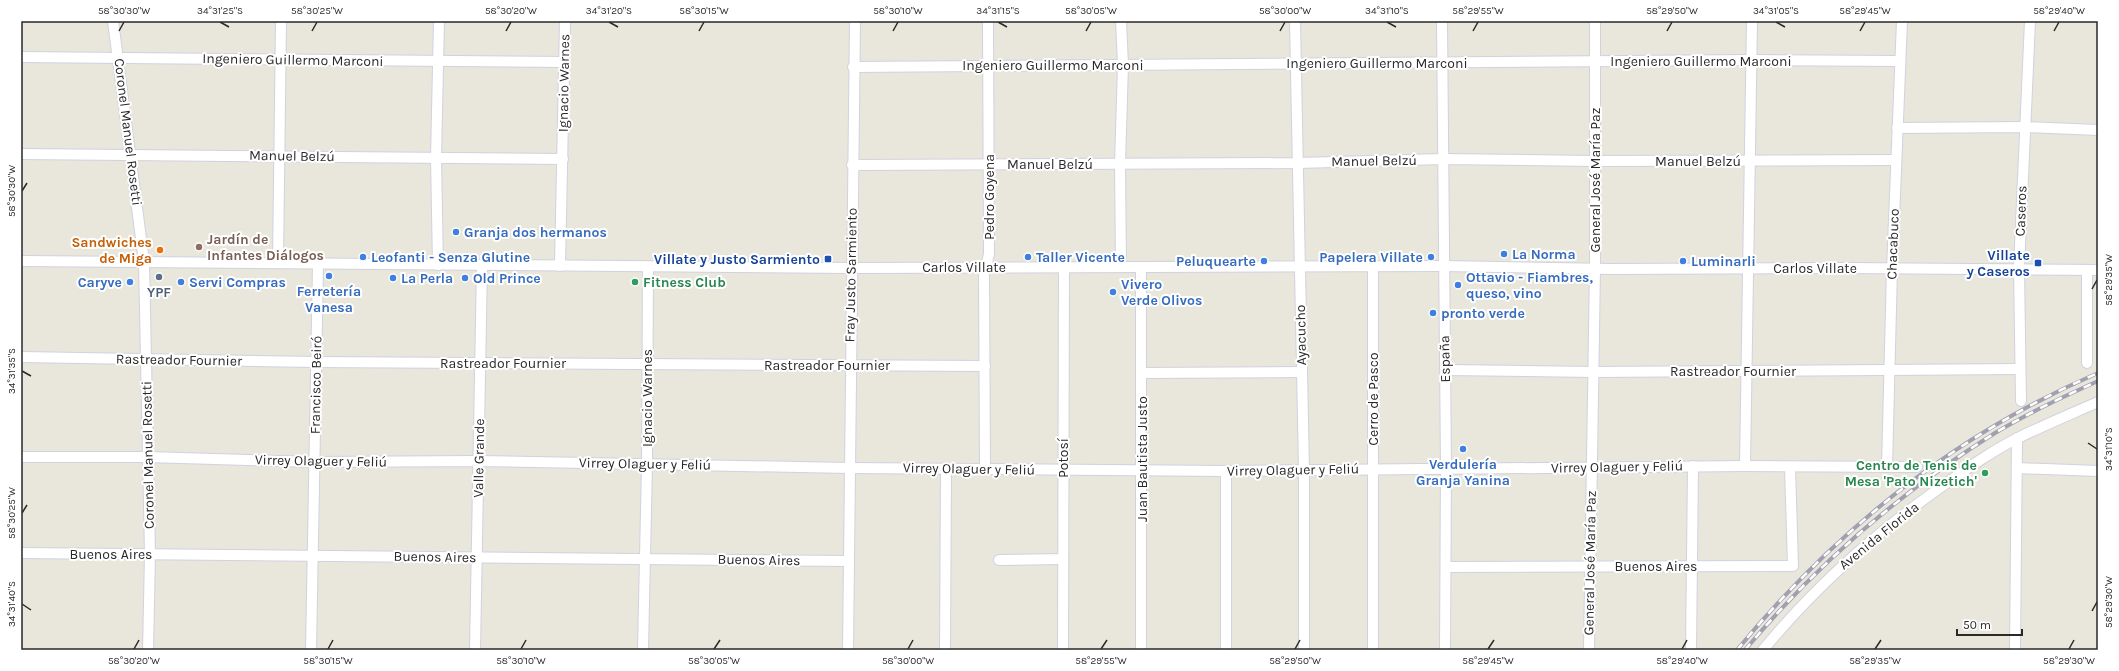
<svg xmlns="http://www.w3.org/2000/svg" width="2119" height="671" font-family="Karla,sans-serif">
  <rect width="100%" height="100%" fill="#e9e6dc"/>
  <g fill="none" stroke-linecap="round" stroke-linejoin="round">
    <g stroke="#d1d2e0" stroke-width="12">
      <g id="minor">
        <path d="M113 21 144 262 150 554 148 650"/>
        <path d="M1295 21 1304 470V650"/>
        <path d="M1442 21 1446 469 1445 650"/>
        <path d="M21 57 565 62"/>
        <path d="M853 67 1751 60 1900 61"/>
        <path d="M1897 128 2024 127 2098 130"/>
        <path d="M21 154 563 159"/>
        <path d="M852 165 1298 163 1443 159 1594 161 1896 160"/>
        <path d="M21 261 851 268 1443 266 1611 269 1849 268 2098 270"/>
        <path d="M278 263 281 21"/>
        <path d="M438 265 436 158 439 21"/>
        <path d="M560 266 565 21"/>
        <path d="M1121 267 1120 164 1123 65 1121 21"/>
        <path d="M1141 268V650"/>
        <path d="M1373 268V650"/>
        <path d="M2087 270V363"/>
        <path d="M21 357 316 362 985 366"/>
        <path d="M1446 370 1593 372 2019 369"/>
        <path d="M1141 373 1302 372"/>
        <path d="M2021 401 2019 268 2030 21"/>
        <path d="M21 457H147L315 462 478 461 849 468 1226 471 1745 466 1917 467"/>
        <path d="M1745 466 1752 21"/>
        <path d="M1887 467 1892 269 1902 21"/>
        <path d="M985 468 984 274 989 254 988 21"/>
        <path d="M2017 468 2098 471"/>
        <path d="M1226 471V650"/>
        <path d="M21 553 849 561"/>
        <path d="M999 560 1063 559"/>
        <path d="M1446 567 1793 566 1790 467"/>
        <path d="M311 650 318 264"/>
        <path d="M475 650 482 265"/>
        <path d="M643 650 647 464 648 267"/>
        <path d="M848 650 855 21"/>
        <path d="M945 650 946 468"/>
        <path d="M1063 650 1064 266"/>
        <path d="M1589 650 1595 268V21"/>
        <path d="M1691 650 1693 466"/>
        <path d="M1763 650C1813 589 1870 538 1934 492 1961 473 1988 453 2018 438 2044 425 2071 414 2098 402"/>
        <path d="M2015 650 2017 438"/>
      </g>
    </g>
    <use href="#minor" stroke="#fff" stroke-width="10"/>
    <g stroke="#a0a0b1" stroke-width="4">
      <g id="rail">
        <path d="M1737 650C1835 531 1956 434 2098 373"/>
        <path d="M1745 650C1816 565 1902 491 1995 433 2028 413 2063 397 2098 381"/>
      </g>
    </g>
    <use href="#rail" stroke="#fff" stroke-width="2.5" stroke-dasharray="8" stroke-linecap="butt"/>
  </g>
  <path fill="none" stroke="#292929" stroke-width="1.5" d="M220 22 229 27M609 22 618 27M998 22 1007 27M1387 22 1396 27M1776 22 1785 27M119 31 124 22M312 31 317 22M506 31 511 22M699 31 704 22M893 31 898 22M1086 31 1091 22M1280 31 1285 22M1473 31 1478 22M1667 31 1672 22M1860 31 1865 22M2054 31 2059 22M22 191 27 183M2092 289 2097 280M22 371 31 376M2088 443 2097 449M22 513 27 505M22 604 31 610M2092 611 2097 602M134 649 139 640M328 649 333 640M521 649 526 640M714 649 720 640M908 649 913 640M1101 649 1107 640M1295 649 1300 640M1488 649 1494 640M1682 649 1687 640M1875 649 1881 640M2069 649 2074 640"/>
  <g fill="#3f7fe0" stroke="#fff" stroke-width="1.5">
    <circle cx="456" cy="232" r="4"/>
    <circle cx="1504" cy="254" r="4"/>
    <circle cx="363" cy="257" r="4"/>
    <circle cx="1028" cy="257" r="4"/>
    <circle cx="1431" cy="257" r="4"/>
    <circle cx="1264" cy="261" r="4"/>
    <circle cx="1683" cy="261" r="4"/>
    <circle cx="329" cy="276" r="4"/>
    <circle cx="393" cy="278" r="4"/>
    <circle cx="465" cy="278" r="4"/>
    <circle cx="130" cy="282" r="4"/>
    <circle cx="181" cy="282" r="4"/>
    <circle cx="1458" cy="285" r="4"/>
    <circle cx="1113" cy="292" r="4"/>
    <circle cx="1433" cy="313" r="4"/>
    <circle cx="1463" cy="449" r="4"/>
  </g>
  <circle fill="#8d6e63" stroke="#fff" stroke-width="1.5" cx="199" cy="247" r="4"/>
  <circle fill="#e8710a" stroke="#fff" stroke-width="1.5" cx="160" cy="250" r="4"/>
  <g fill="#1a4fb4" stroke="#fff" stroke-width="1.5">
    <rect x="824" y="255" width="8" height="8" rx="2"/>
    <rect x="2034" y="259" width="8" height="8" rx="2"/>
  </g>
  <circle fill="#5c6f8a" stroke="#fff" stroke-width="1.5" cx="159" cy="277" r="4"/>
  <g fill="#2e9e5b" stroke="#fff" stroke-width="1.5">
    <circle cx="635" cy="282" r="4"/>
    <circle cx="1985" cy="473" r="4"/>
  </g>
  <g text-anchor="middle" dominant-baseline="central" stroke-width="4" stroke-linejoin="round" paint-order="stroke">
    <g font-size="14" fill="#292929" stroke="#fff">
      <text transform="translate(293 60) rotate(1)">Ingeniero Guillermo Marconi</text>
      <text x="1701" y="61">Ingeniero Guillermo Marconi</text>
      <text x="1377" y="63">Ingeniero Guillermo Marconi</text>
      <text x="1053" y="65">Ingeniero Guillermo Marconi</text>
      <text transform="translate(564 83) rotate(-89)">Ignacio Warnes</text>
      <text transform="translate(128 132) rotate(83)">Coronel Manuel Rosetti</text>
      <text transform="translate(292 156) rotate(1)">Manuel Belzú</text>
      <text transform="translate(1374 161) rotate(-1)">Manuel Belzú</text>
      <text x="1698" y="161">Manuel Belzú</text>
      <text x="1050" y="164">Manuel Belzú</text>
      <text transform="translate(1595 180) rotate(-90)">General José María Paz</text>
      <text transform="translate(989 197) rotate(-90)">Pedro Goyena</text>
      <text transform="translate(2021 211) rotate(-88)">Caseros</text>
      <text transform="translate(1893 244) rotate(-88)">Chacabuco</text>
      <text x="964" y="267">Carlos Villate</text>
      <text x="1815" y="268">Carlos Villate</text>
      <text transform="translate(851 275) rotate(-89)">Fray Justo Sarmiento</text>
      <text transform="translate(1301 335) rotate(-91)">Ayacucho</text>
      <text transform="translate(1445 359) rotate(-91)">España</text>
      <text transform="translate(179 360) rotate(1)">Rastreador Fournier</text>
      <text x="503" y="363">Rastreador Fournier</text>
      <text x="827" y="365">Rastreador Fournier</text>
      <text x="1733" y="371">Rastreador Fournier</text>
      <text transform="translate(316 385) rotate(-89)">Francisco Beiró</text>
      <text transform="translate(647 398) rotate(-90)">Ignacio Warnes</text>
      <text transform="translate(1373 399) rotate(-90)">Cerro de Pasco</text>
      <text transform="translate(148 455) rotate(-91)">Coronel Manuel Rosetti</text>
      <text transform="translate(479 458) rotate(-89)">Valle Grande</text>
      <text transform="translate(1063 458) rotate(-90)">Potosí</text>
      <text transform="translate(1142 459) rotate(-90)">Juan Bautista Justo</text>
      <text transform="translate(321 461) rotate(1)">Virrey Olaguer y Feliú</text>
      <text transform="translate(645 464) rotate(1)">Virrey Olaguer y Feliú</text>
      <text transform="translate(1617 467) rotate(-1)">Virrey Olaguer y Feliú</text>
      <text transform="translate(969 469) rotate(1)">Virrey Olaguer y Feliú</text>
      <text transform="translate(1293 470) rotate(-1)">Virrey Olaguer y Feliú</text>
      <text transform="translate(1879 536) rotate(-39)">Avenida Florida</text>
      <text x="111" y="554">Buenos Aires</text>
      <text transform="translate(435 557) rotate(1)">Buenos Aires</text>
      <text transform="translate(759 560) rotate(1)">Buenos Aires</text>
      <text transform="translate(1590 563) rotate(-89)">General José María Paz</text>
      <text x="1656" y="566">Buenos Aires</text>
    </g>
    <g font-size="14" font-weight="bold" fill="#366cbe" stroke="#fff" text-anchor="start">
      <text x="464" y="232">Granja dos hermanos</text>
      <text x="1512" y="254">La Norma</text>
      <text x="371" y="257">Leofanti - Senza Glutine</text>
      <text x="1036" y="257">Taller Vicente</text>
      <text x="1423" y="257" text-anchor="end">Papelera Villate</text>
      <text x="1256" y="261" text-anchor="end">Peluquearte</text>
      <text x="1691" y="261">Luminarli</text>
      <text x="1466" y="277">Ottavio - Fiambres,<tspan x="1466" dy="16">queso, vino</tspan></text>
      <text x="401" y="278">La Perla</text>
      <text x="473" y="278">Old Prince</text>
      <text x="122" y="282" text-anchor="end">Caryve</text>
      <text x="189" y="282">Servi Compras</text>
      <text x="1121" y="284">Vivero<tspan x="1121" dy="16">Verde Olivos</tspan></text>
      <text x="329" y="291" text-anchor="middle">Ferretería<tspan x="329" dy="16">Vanesa</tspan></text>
      <text x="1441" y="313">pronto verde</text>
      <text x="1463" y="464" text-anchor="middle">Verdulería<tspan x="1463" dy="16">Granja Yanina</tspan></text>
    </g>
    <g font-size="14" font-weight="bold" fill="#785e54" stroke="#fff" text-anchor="start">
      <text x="207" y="239">Jardín de<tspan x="207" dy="16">Infantes Diálogos</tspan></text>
    </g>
    <g font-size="14" font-weight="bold" fill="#c56008" stroke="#fff" text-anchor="end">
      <text x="152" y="242">Sandwiches<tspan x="152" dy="16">de Miga</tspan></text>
    </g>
    <g font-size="14" font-weight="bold" fill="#164399" stroke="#fff" text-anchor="end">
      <text x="2030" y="255">Villate<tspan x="2030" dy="16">y Caseros</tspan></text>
      <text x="820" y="259">Villate y Justo Sarmiento</text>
    </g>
    <g font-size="14" font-weight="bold" fill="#27864d" stroke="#fff" text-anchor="start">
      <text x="643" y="282">Fitness Club</text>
      <text x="1977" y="465" text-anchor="end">Centro de Tenis de<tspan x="1977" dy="16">Mesa 'Pato Nizetich'</tspan></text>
    </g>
    <g font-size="14" font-weight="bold" fill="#4e5e75" stroke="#fff">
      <text x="159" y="292">YPF</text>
    </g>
  </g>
  <rect width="2119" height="671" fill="none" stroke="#ffffff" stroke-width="44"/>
  <path d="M1957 629v6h65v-6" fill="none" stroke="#292929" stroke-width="2"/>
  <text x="1963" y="629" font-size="12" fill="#292929" stroke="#ffffff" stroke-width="3" paint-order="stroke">50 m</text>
  <rect x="22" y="22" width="2075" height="627" fill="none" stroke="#292929" stroke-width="1.5"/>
  <g font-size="10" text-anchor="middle" fill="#292929">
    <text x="124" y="14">58°30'30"W</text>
    <text x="220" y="14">34°31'25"S</text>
    <text x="317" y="14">58°30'25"W</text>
    <text x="511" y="14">58°30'20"W</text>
    <text x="609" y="14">34°31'20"S</text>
    <text x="704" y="14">58°30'15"W</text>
    <text x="898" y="14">58°30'10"W</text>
    <text x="998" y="14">34°31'15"S</text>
    <text x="1091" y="14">58°30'05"W</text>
    <text x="1285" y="14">58°30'00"W</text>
    <text x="1387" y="14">34°31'10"S</text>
    <text x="1478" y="14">58°29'55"W</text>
    <text x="1672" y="14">58°29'50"W</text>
    <text x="1776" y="14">34°31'05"S</text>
    <text x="1865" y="14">58°29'45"W</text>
    <text x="2059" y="14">58°29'40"W</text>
    <text transform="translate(11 191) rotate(-90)" y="4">58°30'30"W</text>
    <text transform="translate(2108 280) rotate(-90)" y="4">58°29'35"W</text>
    <text transform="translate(11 371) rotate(-90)" y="4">34°31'35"S</text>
    <text transform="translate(2108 449) rotate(-90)" y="4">34°31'10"S</text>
    <text transform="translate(11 513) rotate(-90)" y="4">58°30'25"W</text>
    <text transform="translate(2108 602) rotate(-90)" y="4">58°29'30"W</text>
    <text transform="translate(11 604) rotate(-90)" y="4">34°31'40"S</text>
    <text x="134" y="664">58°30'20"W</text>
    <text x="328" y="664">58°30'15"W</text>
    <text x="521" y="664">58°30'10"W</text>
    <text x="714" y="664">58°30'05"W</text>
    <text x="908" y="664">58°30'00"W</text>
    <text x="1101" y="664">58°29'55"W</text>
    <text x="1295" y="664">58°29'50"W</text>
    <text x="1488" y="664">58°29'45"W</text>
    <text x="1682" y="664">58°29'40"W</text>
    <text x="1875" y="664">58°29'35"W</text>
    <text x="2069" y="664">58°29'30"W</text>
  </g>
</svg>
